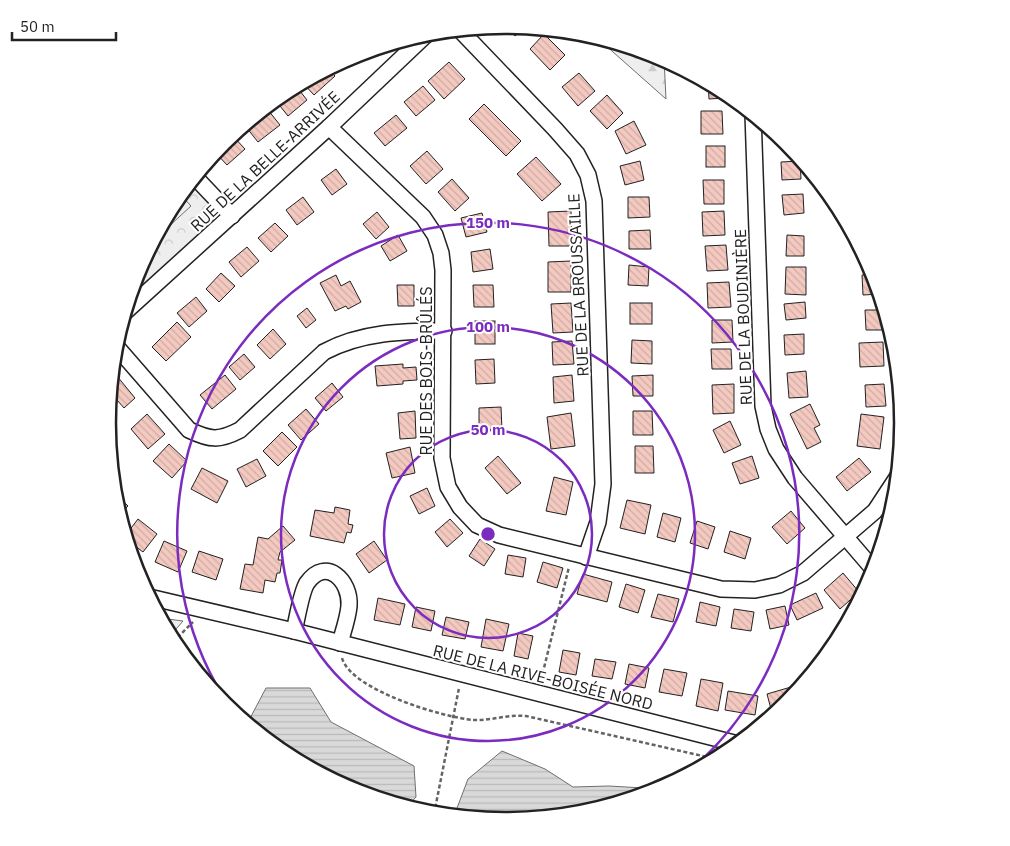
<svg xmlns="http://www.w3.org/2000/svg" width="1010" height="846" font-family="'IBM Plex Sans',sans-serif">
  <defs>
    <pattern id="forest-firs" width="22" height="20" patternUnits="userSpaceOnUse" patternTransform="scale(1.25)"><rect width="22" height="20" fill="#eee"/><path d="M5 1l3.5 6h-7zM16 11l3.5 6h-7z" fill="#ccc"/></pattern>
    <pattern id="park-crowns" width="20" height="18" patternUnits="userSpaceOnUse" patternTransform="scale(1.25)"><rect width="20" height="18" fill="#eee"/><path d="M2 6a3 3 0 1 1 6 0M12 15a3 3 0 1 1 6 0" fill="none" stroke="#ccc"/></pattern>
    <pattern id="water-rules" width="6" height="5" patternUnits="userSpaceOnUse" patternTransform="scale(1.25)"><rect width="6" height="5" fill="#d9d9d9"/><path d="M0 2.5h6" fill="none" stroke="#bababa"/></pattern>
    <pattern id="building-back-hatch" width="6" height="6" patternUnits="userSpaceOnUse" patternTransform="scale(1.25)"><rect width="6" height="6" fill="#f3c9c0"/><path d="M-1 5l2 2M0 0l6 6M5-1l2 2" fill="none" stroke="#d0aca5"/></pattern>
  </defs>
  <rect width="100%" height="100%" fill="#fff"/>
  <g fill="url(#forest-firs)" stroke="#6f6f6f">
    <path d="M595 36 658 55 664 59 666 99Z"/>
    <path d="M160 618 183 621 170 636Z"/>
  </g>
  <path fill="url(#park-crowns)" stroke="#6f6f6f" d="M195 177 232 216 124 313 137 270 174 202Z"/>
  <path fill="#eee" stroke="#6f6f6f" d="M180 194 191 206 154 240 174 202Z"/>
  <g fill="url(#water-rules)" stroke="#6f6f6f">
    <path d="M266 688H310L331 722 414 766 416 797 407 807 352 791 284 754 247 724Z"/>
    <path d="M502 751 545 769 573 787 609 786 660 789 582 813 505 821 454 816 468 779Z"/>
  </g>
  <g fill="url(#building-back-hatch)" stroke="#222">
    <path d="M505 25 526 27 515 36Z"/>
    <path d="M544 34 565 55 550 70 530 49Z"/>
    <path d="M357 54 345 64 343 61 353 55Z"/>
    <path d="M449 62 465 79 444 99 428 81Z"/>
    <path d="M328 69 335 76 314 95 302 82Z"/>
    <path d="M579 73 595 91 578 106 562 87Z"/>
    <path d="M708 82 724 91V98L709 99Z"/>
    <path d="M296 86 307 100 288 116 276 101Z"/>
    <path d="M423 86 435 100 416 116 404 102Z"/>
    <path d="M607 95 623 113 607 129 590 111Z"/>
    <path d="M484 104 521 141 506 156 469 119Z"/>
    <path d="M268 110 280 125 258 142 246 127Z"/>
    <path d="M701 111H722L723 134H701Z"/>
    <path d="M396 115 407 128 385 146 374 133Z"/>
    <path d="M634 121 646 145 626 154 615 131Z"/>
    <path d="M232 135 245 149 227 165 215 152Z"/>
    <path d="M782 138 787 142 795 152H783Z"/>
    <rect x="706" y="146" width="19" height="21"/>
    <path d="M427 151 443 169 426 184 410 166Z"/>
    <path d="M536 157 561 184 542 201 517 174Z"/>
    <path d="M640 161 644 180 625 185 620 166Z"/>
    <path d="M800 161 801 179 782 180 781 162Z"/>
    <path d="M336 169 347 184 332 195 321 180Z"/>
    <path d="M452 179 469 198 455 211 438 192Z"/>
    <path d="M703 180H724V204H704Z"/>
    <path d="M803 194 804 213 784 215 782 195Z"/>
    <path d="M303 197 314 212 297 225 286 210Z"/>
    <path d="M628 197H649L650 217 628 218Z"/>
    <path d="M571 211 572 246H549L548 212Z"/>
    <path d="M724 211 725 235 703 236 702 212Z"/>
    <path d="M377 212 389 227 376 239 363 224Z"/>
    <path d="M482 213 487 232 466 237 461 218Z"/>
    <path d="M275 223 288 236 271 252 258 238Z"/>
    <path d="M650 230 651 249H629V231Z"/>
    <path d="M398 235 407 251 390 261 381 246Z"/>
    <path d="M787 235 804 236V256H786Z"/>
    <path d="M726 245 728 270 707 271 705 246Z"/>
    <path d="M247 247 259 261 241 277 229 262Z"/>
    <path d="M490 249 493 269 473 272 471 252Z"/>
    <path d="M571 261V292H548V262Z"/>
    <path d="M629 265 649 267 648 286 628 285Z"/>
    <path d="M786 267H806V295L785 294Z"/>
    <path d="M221 273 235 286 219 302 206 289Z"/>
    <path d="M874 274 880 294 863 295 862 275Z"/>
    <path d="M336 275 341 286 350 281 361 302 348 309 346 306 335 311 320 283Z"/>
    <path d="M729 282 731 307 708 308 707 283Z"/>
    <path d="M397 285H414V306H398Z"/>
    <path d="M473 285H493L494 307H474Z"/>
    <path d="M196 297 207 311 189 327 177 313Z"/>
    <path d="M805 302 806 318 786 320 784 304Z"/>
    <path d="M571 303 573 332 553 333 551 304Z"/>
    <rect x="630" y="303" width="22" height="21"/>
    <path d="M307 308 316 320 306 328 297 316Z"/>
    <path d="M865 310H884L885 330H866Z"/>
    <path d="M712 320H732L733 342 712 343Z"/>
    <rect x="475" y="321" width="20" height="23"/>
    <path d="M177 322 191 337 166 361 152 347Z"/>
    <path d="M273 329 286 344 270 359 257 345Z"/>
    <path d="M804 334V354L785 355 784 335Z"/>
    <path d="M632 340 652 341V364L631 363Z"/>
    <path d="M572 341 574 364 553 365 552 342Z"/>
    <path d="M883 342 884 366 860 367 859 343Z"/>
    <path d="M711 349H731L732 369H712Z"/>
    <path d="M244 354 255 367 240 380 229 367Z"/>
    <path d="M494 359 495 383 476 384 475 360Z"/>
    <path d="M403 364V368L416 367 417 380 403 381V384L377 386 375 366Z"/>
    <path d="M112 370 135 398 124 408 110 392Z"/>
    <path d="M806 371 808 397 789 398 787 373Z"/>
    <path d="M225 375 236 389 212 409 200 395Z"/>
    <path d="M572 375 574 401 554 403 553 377Z"/>
    <path d="M653 375V396H633L632 376Z"/>
    <path d="M332 383 343 397 326 411 315 398Z"/>
    <path d="M734 384V413L713 414 712 385Z"/>
    <path d="M884 384 886 406 866 407 865 385Z"/>
    <path d="M810 404 820 425 814 428 821 442 807 449 790 414Z"/>
    <path d="M501 407 502 430H479V408Z"/>
    <path d="M306 409 319 424 301 440 288 425Z"/>
    <path d="M415 411 416 438 400 439 398 413Z"/>
    <path d="M633 411H652L653 435H633Z"/>
    <path d="M571 413 575 446 551 449 547 417Z"/>
    <path d="M147 414 165 434 148 449 131 429Z"/>
    <path d="M861 414 884 417 880 449 857 446Z"/>
    <path d="M730 421 741 445 724 453 713 430Z"/>
    <path d="M282 432 297 447 278 466 263 451Z"/>
    <path d="M169 444 187 461 172 478 153 461Z"/>
    <path d="M635 446H653L654 473H635Z"/>
    <path d="M410 447 415 473 392 478 386 453Z"/>
    <path d="M498 456 521 483 507 494 485 468Z"/>
    <path d="M752 456 759 478 740 484 732 463Z"/>
    <path d="M859 458 871 472 847 491 836 477Z"/>
    <path d="M257 459 266 476 246 487 237 469Z"/>
    <path d="M202 468 228 481 217 503 191 489Z"/>
    <path d="M554 477 573 482 566 515 546 511Z"/>
    <path d="M427 488 435 506 419 514 410 496Z"/>
    <path d="M114 492 128 506 119 515 115 500Z"/>
    <path d="M627 500 651 505 645 534 620 528Z"/>
    <path d="M335 507 350 510 348 524 353 525 351 533 347 532 344 543 310 536 315 510 334 513Z"/>
    <path d="M791 511 805 528 787 544 772 527Z"/>
    <path d="M663 513 681 518 675 542 657 537Z"/>
    <path d="M138 519 157 534 143 552 126 539 125 536Z"/>
    <path d="M450 519 463 533 447 547 435 532Z"/>
    <path d="M697 521 715 527 708 549 690 543Z"/>
    <path d="M283 526 295 540 280 552 278 560H282L280 573H277L275 582 265 580 263 593 240 589 245 564 253 565 258 537 268 539Z"/>
    <path d="M730 531 751 538 745 559 724 552Z"/>
    <path d="M480 539 495 549 484 566 469 556Z"/>
    <path d="M164 541 187 551 178 572 155 562Z"/>
    <path d="M374 541 387 560 369 573 356 554Z"/>
    <path d="M199 551 223 559 216 580 192 572Z"/>
    <path d="M508 555 526 558 523 577 505 574Z"/>
    <path d="M543 562 563 568 557 588 537 582Z"/>
    <path d="M843 573 859 592 840 609 824 590Z"/>
    <path d="M583 574 612 582 607 602 577 594Z"/>
    <path d="M626 584 645 590 638 613 619 607Z"/>
    <path d="M816 593 823 608 797 620 790 605Z"/>
    <path d="M658 594 679 599 673 622 651 617Z"/>
    <path d="M378 598 405 604 400 625 374 620Z"/>
    <path d="M700 602 720 607 716 626 696 622Z"/>
    <path d="M785 606 789 625 770 629 766 610Z"/>
    <path d="M416 607 435 611 431 631 412 627Z"/>
    <path d="M734 609 754 612 751 631 731 628Z"/>
    <path d="M446 617 469 622 465 639 442 635Z"/>
    <path d="M486 619 509 624 503 651 481 647Z"/>
    <path d="M518 633 533 636 528 659 514 656Z"/>
    <path d="M563 650 580 653 576 675 559 672Z"/>
    <path d="M595 659 616 662 612 679 592 676Z"/>
    <path d="M629 664 649 668 645 688 625 684Z"/>
    <path d="M664 669 687 673 682 696 659 692Z"/>
    <path d="M701 679 723 683 718 711 696 706Z"/>
    <path d="M791 687 793 696 786 705 777 712 772 713 767 694Z"/>
    <path d="M728 691 758 696 755 715 725 710Z"/>
  </g>
  <g fill="none" stroke-linecap="round" stroke-linejoin="round">
    <g stroke="#222" stroke-width="18">
      <g id="minor">
        <path d="M459 29 555 129 577 154 588 175 594 201 603 484 598 522 586 557"/>
        <path d="M753 114 763 406 768 429 776 449 795 478 874 570"/>
        <path d="M329 127 423 217 435 235 441 253 443 270 442 458 448 487 460 507 477 525 499 535 721 589 755 590 779 585 803 573 875 511 898 476"/>
        <path d="M195 177 232 216"/>
        <path d="M124 313 329 127 428 33"/>
        <path d="M115 345 189 430C210 440 219 441 240 430L324 352C361 332 403 331 444 331"/>
        <path d="M149 597 294 631 738 744"/>
        <path d="M294 631C297 620 301 592 307 583 326 556 351 581 349 606 348 618 343 632 340 643"/>
      </g>
    </g>
    <g stroke="#646464" stroke-width="2.5" stroke-dasharray="4 2.5" stroke-linecap="butt">
      <path d="M173 642 193 622"/>
      <path d="M342 658C351 690 442 717 473 720 491 721 508 714 526 716L716 759"/>
      <path d="M541 680 569 567"/>
      <path d="M434 814 459 688"/>
    </g>
    <use href="#minor" stroke="#fff" stroke-width="15"/>
  </g>
  <g fill="none" stroke="#7b2cbf" stroke-width="2.5">
    <circle cx="488" cy="534" r="104"/>
    <circle cx="488" cy="534" r="207"/>
    <path d="M232 710A311 311 0 1 1 682 777"/>
  </g>
  <g text-anchor="middle" dominant-baseline="central" stroke-width="4" stroke-linejoin="round" paint-order="stroke">
    <g font-size="16" fill="#222" stroke="#fff">
      <text transform="translate(265 161) rotate(-43)">RUE DE LA BELLE-ARRIVÉE</text>
      <text transform="translate(578 285) rotate(-93)">RUE DE LA BROUSSAILLE</text>
      <text transform="translate(743 317) rotate(-92)">RUE DE LA BOUDINIÈRE</text>
      <text transform="translate(426 371) rotate(-90)">RUE DES BOIS-BRÛLÉS</text>
      <text transform="translate(543 677) rotate(14)">RUE DE LA RIVE-BOISÉE NORD</text>
    </g>
  </g>
  <path d="M0 0H1010V846H0ZM116 423a389 389 0 1 1 778 0a389 389 0 1 1-778 0Z" fill="#fff" fill-rule="evenodd"/>
  <path fill="none" stroke="#222" stroke-width="2.5" d="M116 423a389 389 0 1 1 778 0a389 389 0 1 1-778 0Z"/>
  <circle cx="488" cy="534" r="8" fill="#7b2cbf" stroke="#fff" stroke-width="2.5"/>
  <g font-size="15" text-anchor="middle" font-weight="bold" fill="#7b2cbf" stroke="#fff" stroke-width="4" stroke-linejoin="round" paint-order="stroke">
    <text x="488" y="228">150 m</text>
    <text x="488" y="332">100 m</text>
    <text x="488" y="435">50 m</text>
  </g>
  <path d="M12 32v8h104v-8" fill="none" stroke="#222222" stroke-width="2.5"/>
  <text x="20" y="32" font-size="15" fill="#222222" stroke="#ffffff" stroke-width="4" paint-order="stroke">50 m</text>
</svg>
